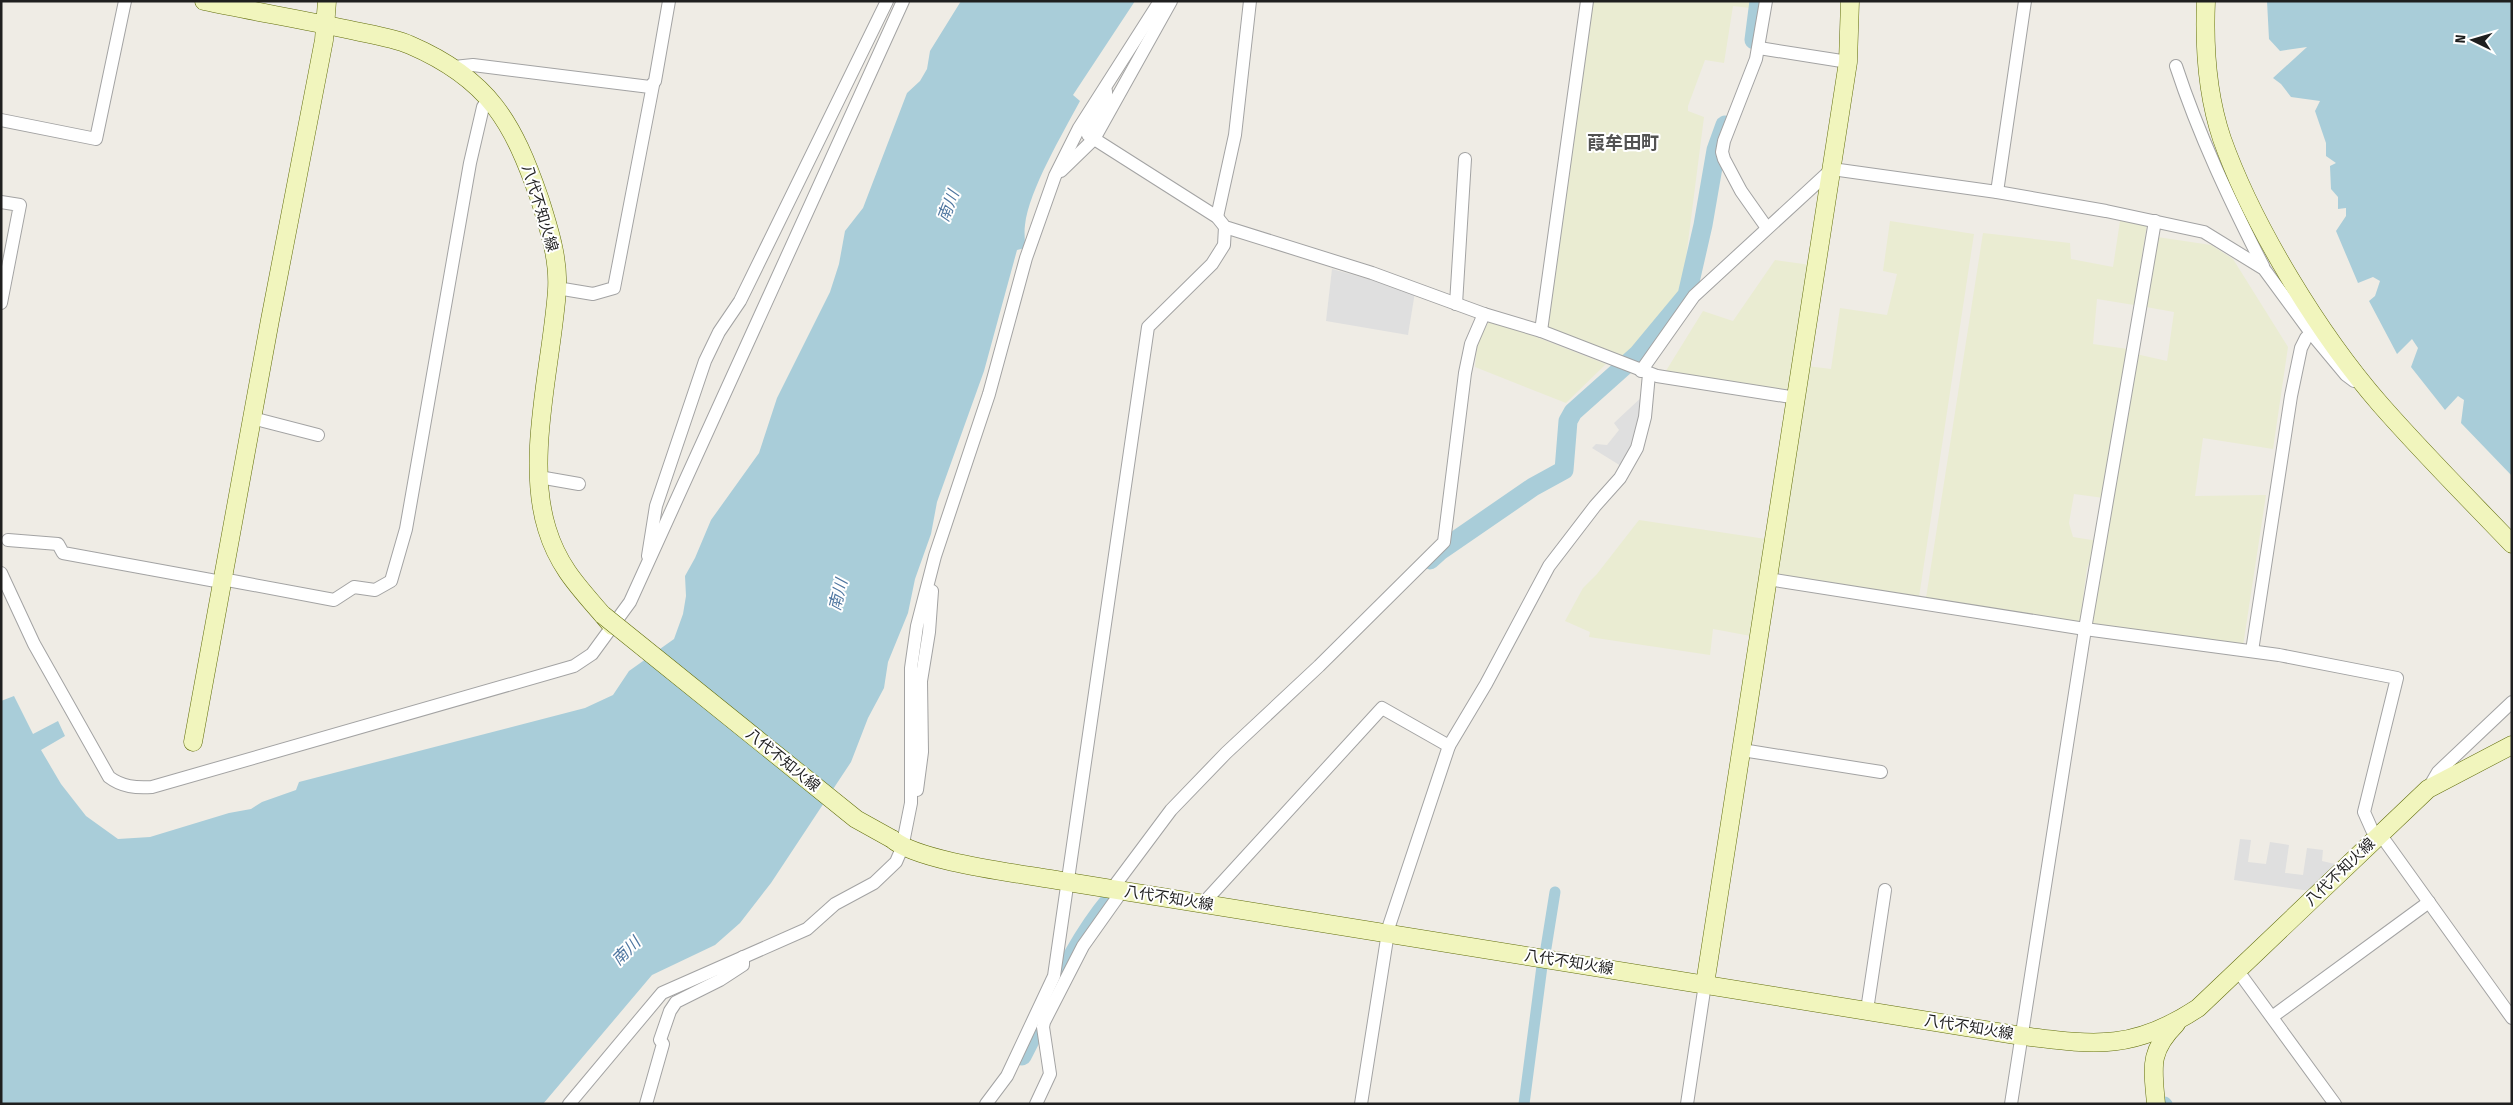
<svg xmlns="http://www.w3.org/2000/svg" width="2513" height="1105" font-family="'Fira Sans Condensed','Noto Sans JP',sans-serif">
  <rect width="100%" height="100%" fill="#efece5"/>
  <g fill="#eaecd2">
    <path d="M1590 1H1751L1750 8 1733 6 1724 63 1705 60 1688 106V111L1704 117 1682 289 1667 312 1625 359 1544 329Z"/>
    <path d="M1890 221 1974 234 1919 597 1775 576 1807 366 1831 369 1840 308 1887 315 1897 274 1883 271Z"/>
    <path d="M2120 221 2147 224 2134 305 2097 299 2093 344 2128 349 2104 498 2074 494 2069 523 2073 537 2098 541 2087 568 2080 622 1926 598 1983 233 2070 243 2071 259 2113 267Z"/>
    <path d="M2157 237 2211 245 2233 259 2288 347 2273 449 2203 438 2195 496 2266 495 2243 646 2089 625 2136 354 2167 361 2174 312 2146 307Z"/>
    <path d="M1775 260 1811 265 1791 394 1664 374 1703 311 1733 321Z"/>
    <path d="M1490 319 1606 364 1566 403 1475 367 1477 344Z"/>
    <path d="M1639 520 1766 539 1751 636 1713 629 1710 655 1589 637 1590 632 1565 621 1583 588 1597 574Z"/>
  </g>
  <g fill="#dfdfdf">
    <path d="M1332 269 1415 292 1408 335 1326 321Z"/>
    <path d="M1644 395 1639 430 1621 466 1592 448 1596 444 1607 445 1619 430 1614 423Z"/>
    <path d="M2240 839 2251 840 2248 862 2266 864 2270 842 2289 845 2285 873 2303 875 2307 848 2323 850 2322 861 2335 864 2310 891 2234 880Z"/>
  </g>
  <g fill="#a9cdd9">
    <path d="M961 1H1135L1073 95 1080 101C1063 133 1029 190 1025 225 1024 232 1025 240 1025 248L1017 250 984 371 937 502 931 534 915 579 908 613 888 662 884 688 868 718 851 762 771 883 740 923 715 945 652 975 543 1104H1V701L14 696 33 734 58 721 65 736 41 750 61 784 86 816 118 839 150 837 229 813 251 809 262 802 296 790 299 782 585 708 613 695 629 671 674 639 683 614 686 596 685 576 695 558 711 520 759 453 777 398 830 292 839 264 845 231 863 208 907 93 920 81 927 69 930 51Z"/>
    <path d="M2267 1H2512V476L2461 423 2464 400 2458 396 2445 410 2411 367 2418 348 2412 339 2397 354 2369 301 2375 296 2380 281 2373 277 2358 283 2336 231 2346 216V208L2338 209V197L2331 189 2330 166 2336 163 2326 156V143L2315 111 2320 101 2291 97 2281 84 2273 78 2307 47 2280 51 2269 39Z"/>
  </g>
  <g fill="none" stroke-linecap="round" stroke-linejoin="round">
    <g stroke="#a9cdd9" stroke-width="11">
      <path d="M1546 948 1555 892"/>
      <path d="M2165 1102 2167 1104"/>
      <path d="M1524 1104 1542 966"/>
    </g>
    <g stroke="#a9cdd9" stroke-width="19">
      <path d="M1754 40 1759 1"/>
      <path d="M1430 560 1440 551 1533 487 1564 470 1568 421 1573 412 1638 354 1687 295 1703 225 1716 150 1725 125"/>
      <path d="M1022 1056C1051 1001 1071 947 1111 899"/>
    </g>
    <g stroke="#a3a3a3" stroke-width="14">
      <g id="street">
        <path d="M1766 1 1756 59 1724 141 1722 152 1724 159 1741 191 1767 228"/>
        <path d="M1759 48 1848 62"/>
        <path d="M2176 66C2199 136 2230 201 2263 266"/>
        <path d="M454 67 473 65 650 87 655 81 669 1"/>
        <path d="M1106 91V99L1088 135 1217 217 1225 227 1372 273 1484 314 1541 331 1657 376 1797 398"/>
        <path d="M1 120 96 139 125 1"/>
        <path d="M1061 171 1094 139 1171 1"/>
        <path d="M1997 192 2025 1"/>
        <path d="M1 202 20 205 1 303"/>
        <path d="M1217 217 1235 135 1250 1"/>
        <path d="M557 288 593 294 614 288 653 85"/>
        <path d="M1456 304 1465 159"/>
        <path d="M1541 331 1587 1"/>
        <path d="M1641 371 1694 296 1832 169 1997 192 2106 211 2204 232 2264 269 2311 333 2346 375 2354 381"/>
        <path d="M252 418 318 435"/>
        <path d="M539 477 579 484"/>
        <path d="M8 540 58 544 63 553 216 581 222 579 334 600 354 587 375 590 391 581 406 529 470 163 483 107 489 98"/>
        <path d="M648 556 656 506 705 361 719 332 740 301 887 1"/>
        <path d="M1 573 34 644 109 777C122 787 136 788 152 787L574 666 592 654 630 602 903 1"/>
        <path d="M1768 579 2085 629 2279 655 2397 678 2364 812 2372 830 2380 834 2512 1018"/>
        <path d="M2252 651 2291 396 2301 348 2306 338 2311 333"/>
        <path d="M1742 750 1881 772"/>
        <path d="M2428 789 2438 772 2512 702"/>
        <path d="M917 790 922 752 921 681 929 632 932 591"/>
        <path d="M1112 889 1171 810 1226 753 1319 666 1444 542 1465 373 1471 344 1484 314"/>
        <path d="M1206 904 1209 897 1382 708 1449 746"/>
        <path d="M2238 971 2335 1104"/>
        <path d="M1867 1010 1885 890"/>
        <path d="M2272 1017 2429 902"/>
        <path d="M569 1104 662 993 807 929 835 904 874 883 896 862 902 848 911 803V668L917 626 935 556 989 394 1026 258 1055 176 1079 128 1160 1"/>
        <path d="M646 1104 663 1044 660 1040 670 1011 676 1002 720 980 743 965V957"/>
        <path d="M986 1104 1007 1076 1054 976 1148 327 1212 264 1224 245 1225 227"/>
        <path d="M1036 1104 1050 1074 1043 1027 1044 1022 1083 946 1122 891"/>
        <path d="M1361 1104 1389 926 1449 746 1486 684 1549 566 1595 506 1620 478 1637 448 1645 417 1649 374"/>
        <path d="M1687 1104 1705 984"/>
        <path d="M2011 1104 2085 629 2155 221"/>
      </g>
    </g>
    <g stroke="#626e0d" stroke-width="19">
      <g id="secondary">
        <path d="M204 1C251 11 299 19 346 29 367 34 391 37 410 45 489 79 513 122 540 200 549 229 559 259 557 290 552 363 525 459 547 529 560 572 585 593 612 626"/>
        <path d="M2206 1C2204 47 2207 95 2222 139 2253 226 2319 334 2380 404 2422 452 2468 498 2512 544"/>
        <path d="M193 742 270 320 324 40 327 1"/>
        <path d="M892 839C920 863 1027 874 1068 882L2022 1036C2095 1045 2133 1051 2198 1008L2428 789 2512 745"/>
        <path d="M1705 984 1848 62 1850 1"/>
        <path d="M2156 1104C2153 1068 2148 1052 2176 1024"/>
      </g>
    </g>
    <use href="#street" stroke="#fff" stroke-width="12"/>
    <use href="#secondary" stroke="#f1f5bd" stroke-width="18"/>
    <g stroke="#626e0d" stroke-width="19" stroke-linecap="butt">
      <path id="secondary-bridge" d="M603 615 856 819 892 839"/>
    </g>
    <use href="#secondary-bridge" stroke="#f1f5bd" stroke-width="18"/>
  </g>
  <g text-anchor="middle" dominant-baseline="central" stroke-width="4" stroke-linejoin="round" paint-order="stroke">
    <g font-size="15" fill="#1f1f1f" stroke="#fff">
      <text transform="translate(540 208) rotate(73)">八代不知火線</text>
      <text transform="translate(783 760) rotate(39)">八代不知火線</text>
      <text transform="translate(2340 872) rotate(-44)">八代不知火線</text>
      <text transform="translate(1169 898) rotate(9)">八代不知火線</text>
      <text transform="translate(1569 962) rotate(9)">八代不知火線</text>
      <text transform="translate(1969 1027) rotate(9)">八代不知火線</text>
    </g>
    <g font-size="16" font-style="italic" fill="#4f76a0" stroke="#fff">
      <text transform="translate(948 206) rotate(-69)">南川</text>
      <text transform="translate(838 595) rotate(-76)">南川</text>
      <text transform="translate(626 951) rotate(-45)">南川</text>
    </g>
    <g font-size="18" font-weight="bold" fill="#525252" stroke="#fff">
      <text x="1623" y="143">葭牟田町</text>
    </g>
  </g>
  <rect width="2513" height="1105" fill="none" stroke="#1f1f1f" stroke-width="5"/>
  <g transform="translate(2473 40) rotate(275)" stroke="#ffffff" stroke-width="4" paint-order="stroke">
  <path d="M0-4L9 19L0 12L-9 19Z" fill="#1f1f1f"/>
  <text y="-8" font-size="14" font-weight="bold" text-anchor="middle" fill="#1f1f1f">N</text>
  </g>
</svg>
